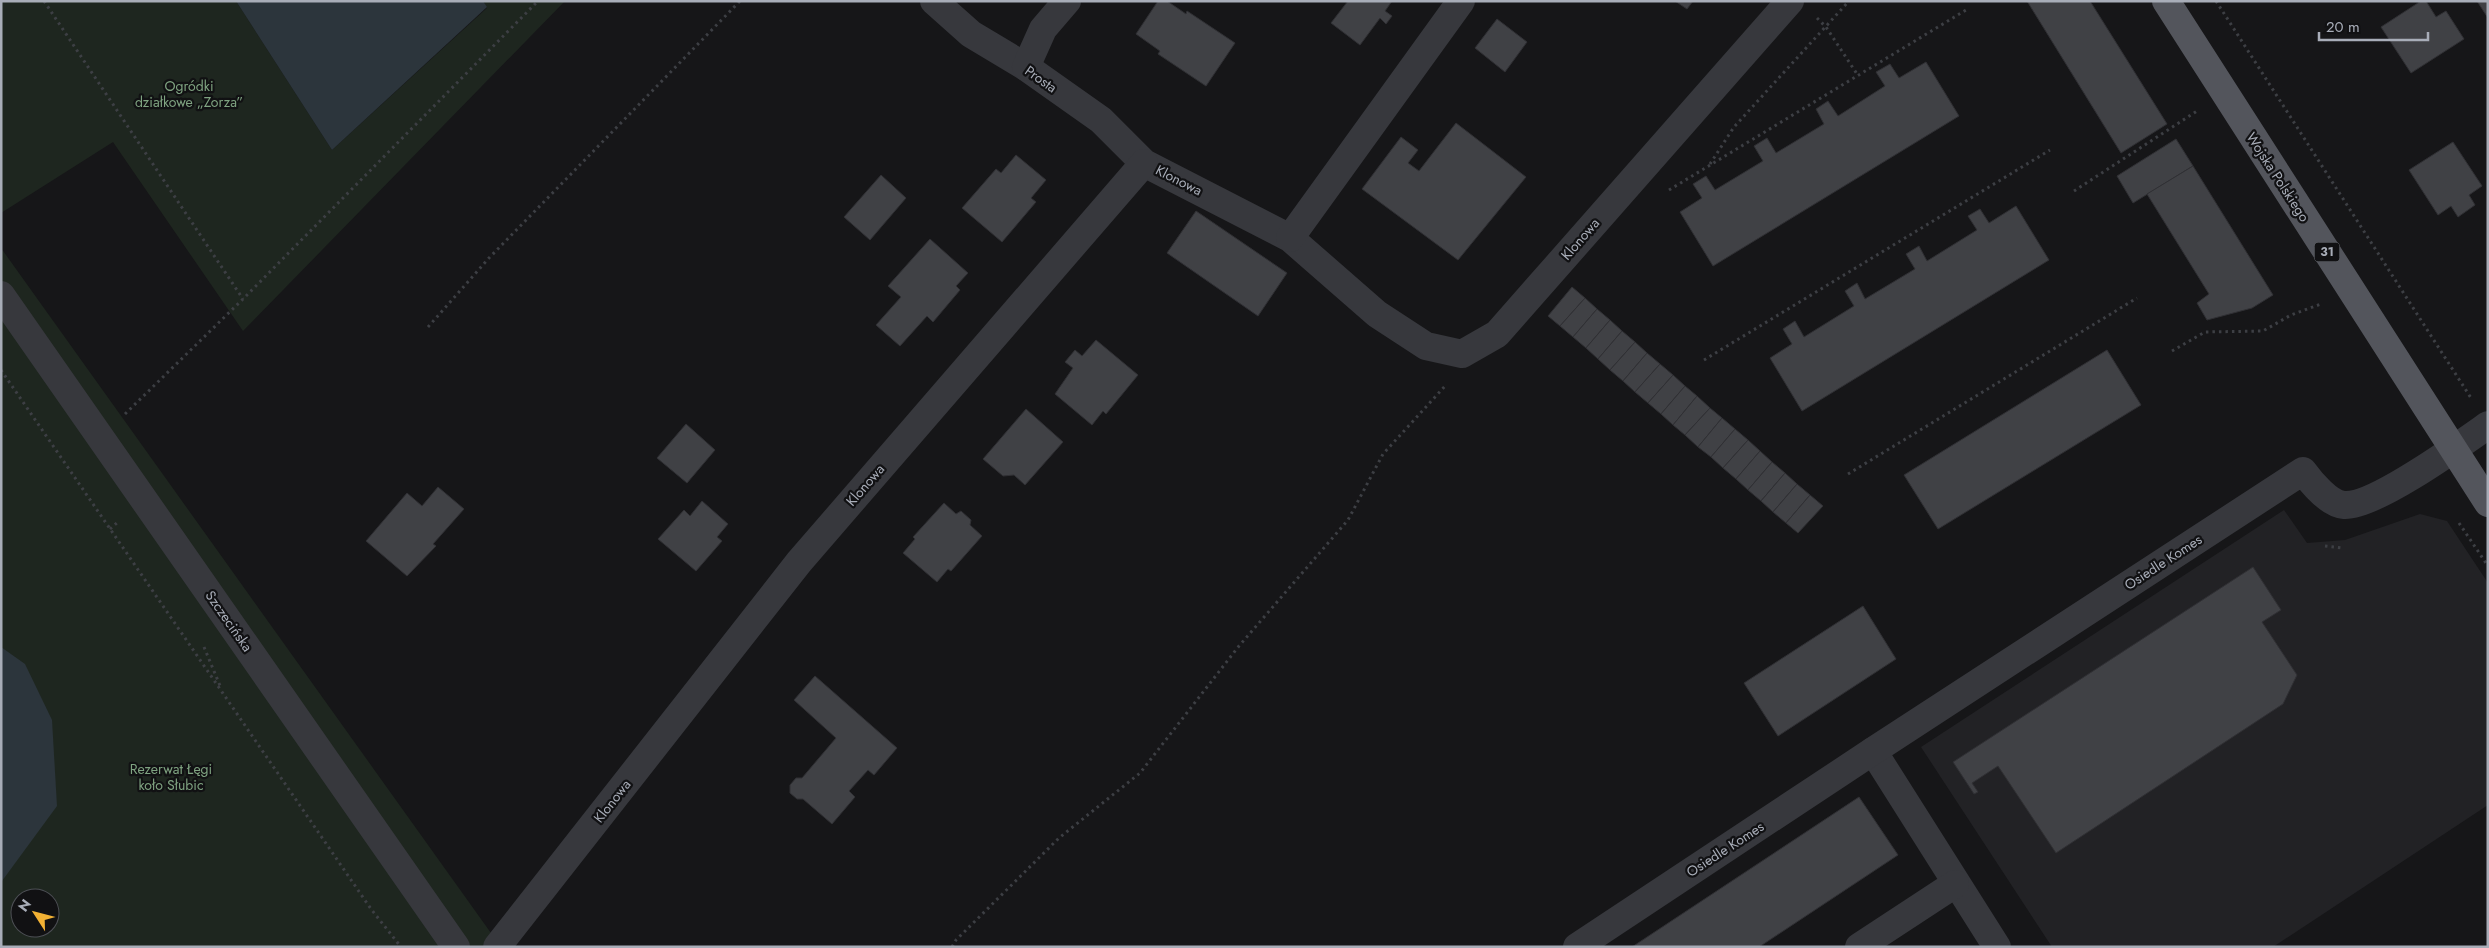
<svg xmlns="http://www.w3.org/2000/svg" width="2489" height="948" font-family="Jost,sans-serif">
  <rect width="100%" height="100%" fill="#161618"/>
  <path fill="#222225" d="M2284 510 2307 543 2345 540 2420 514 2447 521 2488 583V805L2273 947H2052L1921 747Z"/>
  <g fill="#1e261f" fill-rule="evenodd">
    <path d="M1 1H236L332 150 487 8 483 1H565L243 331 113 142 1 213Z"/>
    <path d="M1 248 501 947H1ZM20 898H50V928H20Z"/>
  </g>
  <g fill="#2c353c">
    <path d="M236 1H483L487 7 332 150Z"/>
    <path d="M1 647 25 664 52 720 57 806 2 881Z"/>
  </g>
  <g fill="#404145" stroke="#303034">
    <path d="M1158 1H1167L1186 14 1187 11 1235 43 1206 86 1158 54 1160 51 1136 34Z"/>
    <path d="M1348 1H1392L1385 11 1392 16 1386 24 1380 18 1360 45 1331 23Z"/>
    <path d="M1675 1H1693L1687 9Z"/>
    <path d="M2027 1H2090L2167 124 2121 153Z"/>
    <path d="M2421 1H2426L2436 17 2446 11 2464 39 2411 73 2381 27Z"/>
    <path d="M2477 1H2488V18Z"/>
    <path d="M1497 19 1527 42 1505 72 1475 48Z"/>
    <path d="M1926 62 1959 116 1713 266 1680 212 1702 198 1693 184 1706 176 1715 190 1763 161 1754 146 1767 138 1776 153 1824 124 1816 109 1828 101 1838 116 1885 86 1876 72 1890 64 1899 78Z"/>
    <path d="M1456 123 1526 177 1458 260 1362 189 1401 137 1418 150 1408 163 1419 171Z"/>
    <path d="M2176 139 2193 166 2133 203 2117 176Z"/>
    <path d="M2453 142 2482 186 2469 195 2475 205 2458 217 2451 206 2438 215 2409 170Z"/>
    <path d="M1016 155 1046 180 1031 198 1036 202 1002 242 962 208 996 169 1001 173Z"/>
    <path d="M2193 166 2273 295 2252 308 2207 320 2197 303 2209 294 2147 194Z"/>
    <path d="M881 175 906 198 870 240 844 217Z"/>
    <path d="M2016 206 2049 260 1802 411 1770 358 1792 344 1783 329 1795 321 1804 337 1854 306 1845 291 1857 283 1865 299 1915 269 1906 254 1919 246 1927 261 1977 230 1968 216 1980 209 1989 223Z"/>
    <path d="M1196 211 1287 273 1258 316 1167 253Z"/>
    <path d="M930 239 968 273 956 286 960 290 933 322 927 316 900 346 876 325 901 297 888 286Z"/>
    <path d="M1572 287 1585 298 1560 326 1548 316Z"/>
    <path d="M1585 298 1597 309 1573 337 1560 326Z"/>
    <path d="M1597 309 1610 320 1586 348 1573 337Z"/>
    <path d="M1610 320 1622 331 1598 359 1586 348Z"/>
    <path d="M1622 331 1635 342 1610 370 1598 359Z"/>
    <path d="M1096 340 1138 375 1106 414 1103 411 1092 425 1055 394 1073 368 1065 362 1075 350 1082 356Z"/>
    <path d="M1635 342 1647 353 1623 381 1610 370Z"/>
    <path d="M2107 350 2141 405 1938 529 1904 475Z"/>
    <path d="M1647 353 1660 364 1635 392 1623 381Z"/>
    <path d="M1660 364 1673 375 1648 403 1635 392Z"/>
    <path d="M1673 375 1685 386 1661 414 1648 403Z"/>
    <path d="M1685 386 1697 396 1673 425 1661 414Z"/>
    <path d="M1697 396 1710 408 1685 435 1673 425Z"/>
    <path d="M1710 408 1722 418 1698 447 1685 435Z"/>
    <path d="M1026 409 1063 442 1025 485 1014 475 1003 476 983 459Z"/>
    <path d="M1722 418 1735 429 1711 457 1698 447Z"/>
    <path d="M686 424 715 450 687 483 657 458Z"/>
    <path d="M1735 429 1748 440 1723 468 1711 457Z"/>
    <path d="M1748 440 1760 451 1736 479 1723 468Z"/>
    <path d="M1760 451 1772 462 1748 490 1736 479Z"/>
    <path d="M1772 462 1785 473 1761 501 1748 490Z"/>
    <path d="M1785 473 1797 484 1773 512 1761 501Z"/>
    <path d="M1797 484 1810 495 1786 523 1773 512Z"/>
    <path d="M438 487 464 509 433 544 436 546 407 576 366 541 407 493 422 506Z"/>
    <path d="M1810 495 1823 506 1798 533 1786 523Z"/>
    <path d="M702 501 728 524 717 537 722 541 696 571 658 539 684 510 690 516Z"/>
    <path d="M944 503 956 514 961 511 971 520 970 525 982 536 951 571 948 569 937 582 903 553 915 539 913 537Z"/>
    <path d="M2253 567 2281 610 2262 622 2297 675 2283 704 2056 853 1998 766 1972 783 1978 792 1974 794 1953 762Z"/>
    <path d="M1863 606 1896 659 1778 736 1744 683Z"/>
    <path d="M815 676 897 748 874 775 868 770 849 791 855 797 832 824 803 799H797L790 793V785L796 778H802L836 738 794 700Z"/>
    <path d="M1859 797 1898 855 1759 947H1632Z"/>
  </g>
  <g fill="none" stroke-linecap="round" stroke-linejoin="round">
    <g stroke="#3d3f44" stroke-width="3" stroke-dasharray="2.5 4" stroke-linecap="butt">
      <path d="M44 1 243 299"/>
      <path d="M2216 1 2471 398"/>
      <path d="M1817 18 1826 27 1857 74"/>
      <path d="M1710 164 1734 127 1849 1"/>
      <path d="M1669 190 1966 10"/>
      <path d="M2074 191 2197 111"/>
      <path d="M428 327 489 258 740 1"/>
      <path d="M2172 351 2205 332 2263 331 2291 315 2321 304"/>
      <path d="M1704 360 2050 150"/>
      <path d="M1 370 371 909 401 947"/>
      <path d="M125 414 243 299 538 1"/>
      <path d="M1848 474 2137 298"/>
      <path d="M2459 523 2488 566"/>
      <path d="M110 529 119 521"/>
      <path d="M2325 546 2342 548"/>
      <path d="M204 647 221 688"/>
      <path d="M952 947 956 940 1059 838 1140 773 1239 646 1348 520 1383 454 1446 385"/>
    </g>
    <g stroke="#37383d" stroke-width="28">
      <path d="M934 1 971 34 1026 67 1101 120 1144 163 1290 238 1377 314 1426 346 1462 354 1497 334 1790 1"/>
      <path d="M1026 67 1043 29 1067 1"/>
      <path d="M1290 238 1461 1"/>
      <path d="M1 295 456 947"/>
      <path d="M1873 751 1997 947"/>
      <path d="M497 947 799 562 1144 163"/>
      <path d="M1577 947 1873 751 2303 471C2311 482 2329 504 2344 505 2374 507 2461 444 2488 425"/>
      <path d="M1859 947 1955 884"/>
    </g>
    <path stroke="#53555c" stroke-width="28" d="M2166 1 2488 503"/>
  </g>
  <g text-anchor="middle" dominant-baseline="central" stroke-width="4.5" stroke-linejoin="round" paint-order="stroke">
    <rect fill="#111113" stroke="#7b7e86" stroke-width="1" x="2314.5" y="242.5" width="25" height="19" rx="4"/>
    <g font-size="12" font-weight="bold" fill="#a8adb8">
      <text x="2327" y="252">31</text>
    </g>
    <g font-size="14" fill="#a8adb8" stroke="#111113">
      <text transform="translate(1041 79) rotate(35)">Prosta</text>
      <text transform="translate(2278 177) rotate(57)">Wojska Polskiego</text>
      <text transform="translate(1179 180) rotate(27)">Klonowa</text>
      <text transform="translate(1580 239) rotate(-49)">Klonowa</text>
      <text transform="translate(865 485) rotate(-49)">Klonowa</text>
      <text transform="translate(2163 562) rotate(-33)">Osiedle Komes</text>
      <text transform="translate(229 621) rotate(55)">Szczecińska</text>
      <text transform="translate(612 801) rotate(-52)">Klonowa</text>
      <text transform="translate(1725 849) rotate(-33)">Osiedle Komes</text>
    </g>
    <g font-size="14" fill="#7fa381" stroke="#111113">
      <text x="189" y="86">Ogródki<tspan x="189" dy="16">działkowe „Zorza”</tspan></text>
      <text x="171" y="769">Rezerwat Łęgi<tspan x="171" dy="16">koło Słubic</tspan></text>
    </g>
  </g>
  <rect width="2489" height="948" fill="none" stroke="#a8adb8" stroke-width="5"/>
  <g transform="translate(35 913) rotate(306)"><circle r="24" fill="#111113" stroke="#4d4f55"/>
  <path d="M0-4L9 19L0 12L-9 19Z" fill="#f2b134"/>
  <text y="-8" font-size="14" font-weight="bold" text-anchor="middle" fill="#a8adb8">N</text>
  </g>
  <path d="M2319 32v8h109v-8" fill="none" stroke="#a8adb8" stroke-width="2.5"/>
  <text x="2326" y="32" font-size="15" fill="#a8adb8" stroke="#111113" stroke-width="4" paint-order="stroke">20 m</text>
</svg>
